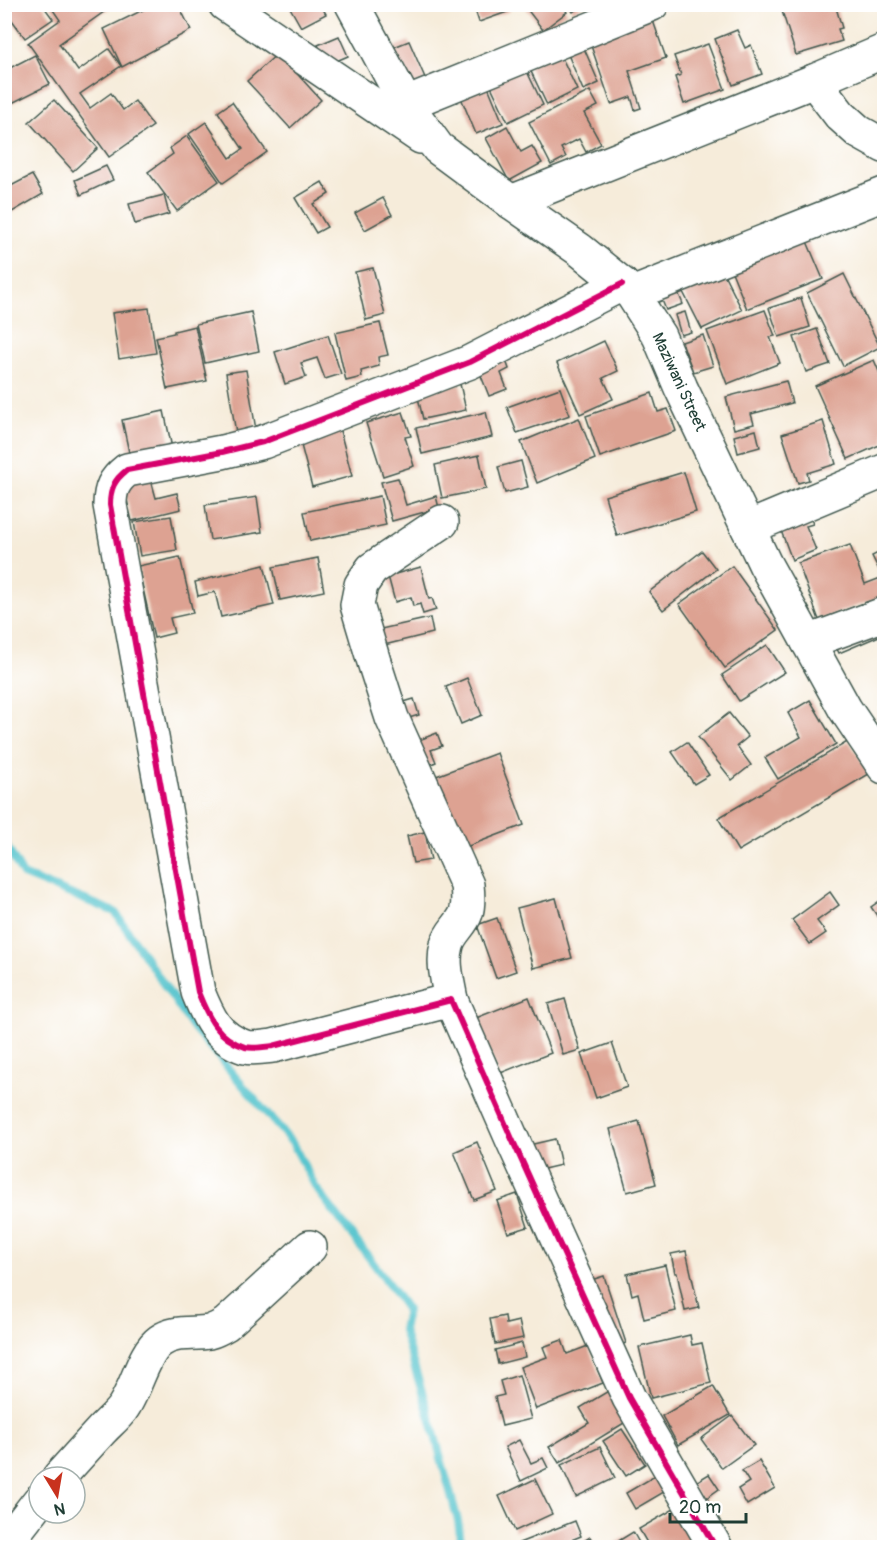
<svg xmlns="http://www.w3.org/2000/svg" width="889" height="1552" font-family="Pangolin,sans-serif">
  <rect width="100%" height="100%" fill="#fff"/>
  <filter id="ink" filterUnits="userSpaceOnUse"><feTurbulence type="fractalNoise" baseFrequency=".0167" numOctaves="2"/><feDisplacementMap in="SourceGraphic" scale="12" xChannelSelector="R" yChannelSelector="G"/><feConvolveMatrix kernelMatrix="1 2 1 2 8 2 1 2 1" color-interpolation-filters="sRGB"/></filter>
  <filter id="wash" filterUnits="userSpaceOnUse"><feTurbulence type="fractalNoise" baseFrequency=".008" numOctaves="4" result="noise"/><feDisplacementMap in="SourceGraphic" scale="24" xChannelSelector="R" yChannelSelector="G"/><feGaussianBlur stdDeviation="1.35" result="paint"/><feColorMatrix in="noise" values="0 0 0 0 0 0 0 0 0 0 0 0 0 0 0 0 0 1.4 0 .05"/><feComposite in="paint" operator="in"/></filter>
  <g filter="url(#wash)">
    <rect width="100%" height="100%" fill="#f6ecda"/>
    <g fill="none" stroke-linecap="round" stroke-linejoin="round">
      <path stroke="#58c5ce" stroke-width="8" d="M4 842 23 875 115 912 191 1025 293 1144 316 1188 383 1276 407 1310 403 1330 431 1421 458 1521 462 1548"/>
    </g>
    <g id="blocks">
      <g fill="#dda292">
        <path d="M4 4H42L53 19 25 38 4 9Z"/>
        <path d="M49 4H115L59 44 78 71 109 49 121 66 80 94 90 108 111 93 123 110 135 101 153 126 109 157 28 43 60 20Z"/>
        <path d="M155 4H178L191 30 122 67 104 29Z"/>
        <path d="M288 4H320L326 14 301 27Z"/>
        <path d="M473 4H508L510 11 479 22Z"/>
        <path d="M523 4H561L567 12 543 30Z"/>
        <path d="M568 4H584L573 12Z"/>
        <path d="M803 4H835L842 28 838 29 842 41 796 55 782 11Z"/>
        <path d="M650 12 666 58 629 71 641 108 635 110 631 97 611 104 587 34Z"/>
        <path d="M737 30 745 48 751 45 762 74 733 85 715 39Z"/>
        <path d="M339 36 348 56 327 65 318 45Z"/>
        <path d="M580 39 599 83 583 90 564 45Z"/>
        <path d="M409 41 426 80 406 89 389 49Z"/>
        <path d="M708 44 725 89 684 104 675 77 681 75 674 56Z"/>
        <path d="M557 47 577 90 547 105 526 61Z"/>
        <path d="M278 53 321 100 290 128 247 81Z"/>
        <path d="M35 55 50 84 4 107V71Z"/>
        <path d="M523 63 543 105 508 122 488 80Z"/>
        <path d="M484 77 503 123 476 134 457 88Z"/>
        <path d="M590 91 598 106 584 113 601 144 586 152 579 139 561 148 566 157 551 165 529 122Z"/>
        <path d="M54 100 98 148 73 171 29 122Z"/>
        <path d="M232 102 267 152 223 183 189 134 206 122 230 158 243 149 218 112Z"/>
        <path d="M507 126 521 152 532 146 542 163 509 181 486 138Z"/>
        <path d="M187 136 219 181 177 211 148 172 173 154 170 148Z"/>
        <path d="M106 166 113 180 81 195 75 180Z"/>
        <path d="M32 175 43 194 7 215 4 210V183L8 181 11 186Z"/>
        <path d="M322 182 329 194 313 204 327 227 316 233 295 198Z"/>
        <path d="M164 195 169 214 135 224 129 204Z"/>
        <path d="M383 198 392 215 365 230 355 213Z"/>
        <path d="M803 232 823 279 747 309 728 262Z"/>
        <path d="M720 266 742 310 702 329 680 286Z"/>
        <path d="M373 268 385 315 366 320 355 272Z"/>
        <path d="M844 274 880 347 843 366 807 293Z"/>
        <path d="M674 283 683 304 666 310 658 290Z"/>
        <path d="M801 298 810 327 779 337 769 308Z"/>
        <path d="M149 308 156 353 119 359 112 313Z"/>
        <path d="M765 310 775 336 770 337 780 363 727 384 707 331Z"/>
        <path d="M251 312 259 351 205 363 196 324Z"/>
        <path d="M685 312 691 332 681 335 675 315Z"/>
        <path d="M380 323 388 355 378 357 379 366 361 371 362 377 346 381 335 333Z"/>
        <path d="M195 326 207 381 167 389 156 337 174 333V331Z"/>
        <path d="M817 329 830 364 806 372 794 337Z"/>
        <path d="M884 333V348L879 335Z"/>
        <path d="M328 335 341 374 325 379 317 358 301 363 306 377 285 384 275 352Z"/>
        <path d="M703 335 713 366 693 372 682 342Z"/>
        <path d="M604 341 618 371 603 378 613 399 580 414 557 363Z"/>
        <path d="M503 352 509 369 501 373 507 389 489 396 476 363Z"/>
        <path d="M874 360 884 383V443L848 459 815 386Z"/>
        <path d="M246 370 256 430 236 433 226 373Z"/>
        <path d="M786 381 792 403 751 414 754 424 734 429 726 397Z"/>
        <path d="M460 384 466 410 423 419 417 393Z"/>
        <path d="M560 388 570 415 517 433 507 407Z"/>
        <path d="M652 393 658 412 668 409 676 431 600 457 586 416Z"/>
        <path d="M164 411 172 448 130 457 122 420Z"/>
        <path d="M403 412 411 436 405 437 414 466 383 476 366 423Z"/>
        <path d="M486 412 492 437 422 454 416 428Z"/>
        <path d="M579 418 595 459 537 483 521 442Z"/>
        <path d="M823 421 836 464 807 473 809 480 798 483 782 434Z"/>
        <path d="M339 427 352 476 312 487 297 430Z"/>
        <path d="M756 430 760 447 738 453 734 436Z"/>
        <path d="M479 455 486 489 442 498 435 465Z"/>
        <path d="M521 461 528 487 505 493 498 467Z"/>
        <path d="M684 472 696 512 617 536 605 496Z"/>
        <path d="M150 476 156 498 177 493 181 509 132 521 123 483Z"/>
        <path d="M398 478 406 505 436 496 439 508 392 521 381 482Z"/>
        <path d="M380 496 386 525 310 541 304 512Z"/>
        <path d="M257 497 262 532 210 540 205 505Z"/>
        <path d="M807 509 813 524 806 526 816 550 792 560 777 520Z"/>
        <path d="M171 516 177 550 140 556 134 522Z"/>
        <path d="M850 545 865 584 883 577 884 583V596L819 620 798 563Z"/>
        <path d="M884 550V567L879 570 872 556Z"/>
        <path d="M702 551 716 569 663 610 649 592Z"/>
        <path d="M180 557 193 613 170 618 174 633 154 638 138 566Z"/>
        <path d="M318 558 324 591 280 600 273 567Z"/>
        <path d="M264 565 274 605 221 617 215 592 198 596 195 582Z"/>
        <path d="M732 566 778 630 725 668 679 604Z"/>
        <path d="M421 567 429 599 432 598 436 610 423 614 420 604 413 606 411 597 395 602 388 576Z"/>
        <path d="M430 618 433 633 376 647 372 631Z"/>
        <path d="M884 620V634L839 653 833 641Z"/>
        <path d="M767 645 785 672 739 701 722 675Z"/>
        <path d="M467 678 482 715 461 724 446 687Z"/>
        <path d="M414 699 419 715 402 720 397 704Z"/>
        <path d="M810 700 836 744 778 779 765 758 801 737 788 713Z"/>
        <path d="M729 713 748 737 737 746 751 765 732 780 698 737Z"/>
        <path d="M437 733 442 746 431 750 436 762 424 767 414 742Z"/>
        <path d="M849 741 869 774 738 851 718 818Z"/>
        <path d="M687 742 709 775 694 784 672 752Z"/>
        <path d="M497 753 524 825 458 850 431 778Z"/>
        <path d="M425 832 431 860 413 863 407 836Z"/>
        <path d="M830 892 839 905 817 921 826 933 810 944 792 920Z"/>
        <path d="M556 898 572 958 533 968 517 908Z"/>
        <path d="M884 898V926L871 907Z"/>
        <path d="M497 918 516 971 496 978 477 925Z"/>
        <path d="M529 997 551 1053 498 1074 476 1018Z"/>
        <path d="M565 999 580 1050 563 1055 548 1004Z"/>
        <path d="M612 1043 627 1087 596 1098 581 1054Z"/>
        <path d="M639 1121 656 1184 627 1192 610 1129Z"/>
        <path d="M555 1139 561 1165 535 1171 529 1145Z"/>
        <path d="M477 1142 497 1191 474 1200 454 1152Z"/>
        <path d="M517 1194 528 1227 508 1233 497 1201Z"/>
        <path d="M686 1251 699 1308 685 1311 677 1273H675L671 1254Z"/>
        <path d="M665 1265 676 1311 644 1319 638 1293 632 1295 627 1274Z"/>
        <path d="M604 1276 626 1343 610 1348 588 1281Z"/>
        <path d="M505 1316 506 1324 519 1321 523 1338 495 1344 490 1319Z"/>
        <path d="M690 1335 692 1345 702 1343 711 1383 651 1398 639 1347Z"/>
        <path d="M562 1340 567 1354 588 1346 603 1383 536 1409 520 1367 547 1357 543 1347Z"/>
        <path d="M522 1343 525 1357 498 1364 495 1350Z"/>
        <path d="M519 1375 531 1419 502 1426 495 1397 504 1395 500 1381Z"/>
        <path d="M713 1386 730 1415 678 1445 662 1416Z"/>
        <path d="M610 1390 629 1420 559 1463 549 1447 589 1423 580 1408Z"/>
        <path d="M732 1416 754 1445 722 1468 701 1439Z"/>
        <path d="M622 1429 645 1464 626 1476 603 1441Z"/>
        <path d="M519 1440 531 1463 543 1458 548 1468 521 1481 505 1447Z"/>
        <path d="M600 1447 615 1478 576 1497 561 1465Z"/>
        <path d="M759 1461 775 1488 747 1505 738 1489 749 1482 742 1471Z"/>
        <path d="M660 1473 669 1489 635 1509 626 1493Z"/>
        <path d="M709 1474 719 1489 702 1501 691 1485Z"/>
        <path d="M535 1479 552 1514 515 1531 499 1496Z"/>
        <path d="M679 1506 702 1548H650L639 1529Z"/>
        <path d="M575 1521 581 1536 552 1548H521L519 1543Z"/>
        <path d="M633 1532 642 1548H607Z"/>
        <path d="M590 1537 597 1548H573Z"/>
      </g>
    </g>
  </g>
  <g filter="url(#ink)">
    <use href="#blocks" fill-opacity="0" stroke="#3f574d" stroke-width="1.5"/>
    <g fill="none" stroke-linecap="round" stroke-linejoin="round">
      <g stroke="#3f574d" stroke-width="36">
        <g id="minor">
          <path d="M225 4 421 137"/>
          <path d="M352 4 406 104 438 148 511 202 580 250 622 284 632 294 659 336 681 388 765 564 845 709 884 767"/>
          <path d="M814 81 840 115 859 132 884 146"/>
          <path d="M406 104 652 4"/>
          <path d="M511 202 814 81 884 51"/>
          <path d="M622 284 470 362 263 442 222 452 127 470C114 480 110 489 110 505L198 992C208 1017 217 1038 245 1047 253 1049 265 1047 273 1046L451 1000 512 1139 629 1398 716 1548"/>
          <path d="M632 294 884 194"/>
          <path d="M442 522 372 569 361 585 357 605 374 662 392 718 467 885C468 894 469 904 466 913 462 925 450 932 447 945 442 963 448 982 451 1000"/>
          <path d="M748 528 884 471"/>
          <path d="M808 642 884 614"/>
          <path d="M59 1477C73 1462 86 1447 100 1432 107 1424 115 1418 122 1409 136 1390 143 1353 160 1341 175 1330 193 1335 209 1332 216 1330 221 1327 226 1324L310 1247"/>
          <path d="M4 1546 39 1501"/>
        </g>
      </g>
      <use href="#minor" stroke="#fff" stroke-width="33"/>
      <g stroke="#fff" stroke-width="10">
        <path id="cycleway" d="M622 284 470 362 263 442 222 452 127 470C114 480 110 489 110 505L198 992C208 1017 217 1038 245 1047 253 1049 265 1047 273 1046L451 1000 512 1139 629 1398 716 1548"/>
      </g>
      <use href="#cycleway" stroke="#d6006c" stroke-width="6"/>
    </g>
  </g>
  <g text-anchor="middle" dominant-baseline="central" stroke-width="4.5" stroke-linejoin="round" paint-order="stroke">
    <g font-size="16" fill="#1f3d34" stroke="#fff">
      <text transform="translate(679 382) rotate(65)">Maziwani Street</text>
    </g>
  </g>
  <rect width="889" height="1552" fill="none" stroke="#fff" stroke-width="24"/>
  <g transform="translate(57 1495) rotate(169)"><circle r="28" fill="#ffffff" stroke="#a5b1ae" stroke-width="1.5"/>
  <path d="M0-4.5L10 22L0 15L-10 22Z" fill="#c8321e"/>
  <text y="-9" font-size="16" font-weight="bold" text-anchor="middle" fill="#1f3d34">N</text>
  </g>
  <path d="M670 1513v9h76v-9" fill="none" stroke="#1f3d34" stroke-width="3"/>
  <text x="679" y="1513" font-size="18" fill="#1f3d34" stroke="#ffffff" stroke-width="4.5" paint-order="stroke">20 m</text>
</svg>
